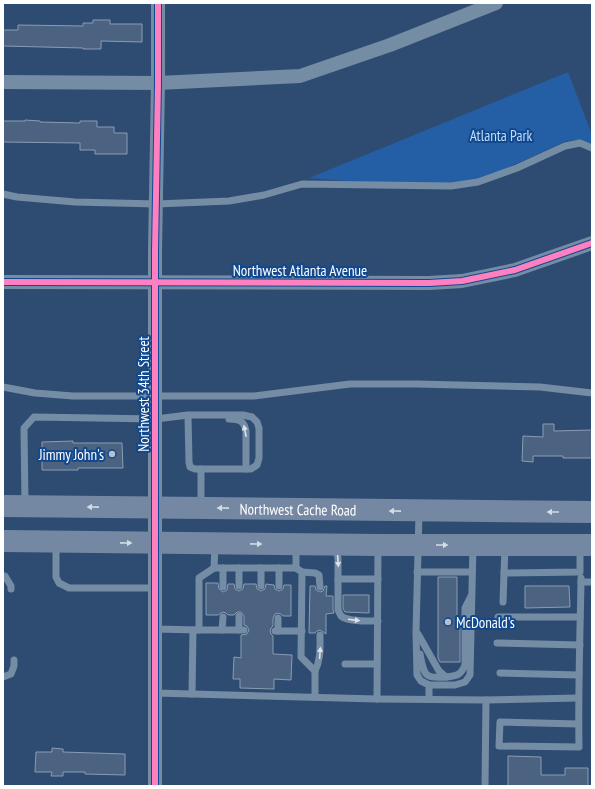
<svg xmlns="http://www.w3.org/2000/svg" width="595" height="789" font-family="'PT Sans Narrow',sans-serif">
  <rect width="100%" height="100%" fill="#2e4c71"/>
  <path fill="#245ea5" d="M568 72 592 135V144L581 140 566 141 516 164 478 180 452 184 359 182 309 178Z"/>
  <g fill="#4b6381" stroke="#899cb4">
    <path d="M93 20H110V24H142V42L101 41V49H83V48L3 46V30H18V25L83 26V23H93Z"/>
    <path d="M25 120 40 121V122L80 123V121H97V127H114V133H127V154H95V150H80V143L3 142V121H25Z"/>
    <path d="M543 424H554V431L592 430V458H563V456H533V462L522 461 523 436 543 437Z"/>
    <path d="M73 441V443H122L123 468H78V470H42V442Z"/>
    <path d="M438 577H457V620H460V662H440L438 658Z"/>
    <path d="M206 583H218L219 589 223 592 227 590 228 584H234L235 589 239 591 243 589 244 584H256L257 589 261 591 265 589 266 584 274 585 275 589 279 591 283 589 284 585H291V616H283L281 614 278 613 275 614 273 618V626L271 628 270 631 271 634 273 636V654L292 655 291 680 274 679V689L240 688V679H233L234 657 241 658V635L247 634 249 630 247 626 244 625V616L241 612H237L234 615H228L226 613 223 612 221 613 218 615H206Z"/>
    <path d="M310 586H315L316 590 320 592 323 591 325 586H327L326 596H333V610L334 613 326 614V634L320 630 317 631 315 633H309Z"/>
    <path d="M525 586H569L570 607 525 608Z"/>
    <path d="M343 595H369V613L345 612 343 609Z"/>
    <path d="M52 748 63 749V752L125 754V775L85 774V772H63V776H51L52 772H35L36 752H52Z"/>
    <path d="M508 756 541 757V775H565V768H588V786H508Z"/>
  </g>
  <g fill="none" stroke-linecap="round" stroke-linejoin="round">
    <g stroke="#758ca5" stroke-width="7">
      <path d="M3 194 17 197 75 202 157 204 229 201 264 195 302 184 451 186 478 182 517 168 565 146 580 143 592 148"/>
      <path d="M3 387 35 393 73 396H254L350 384H417L540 387 592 393"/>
      <path d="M229 419C240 419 244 421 246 431V469"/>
      <path d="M25 504 24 428 34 417 156 419 188 415H243L252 417 257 422 259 428V458L257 465 251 469H195L190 467 189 462 188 415"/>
      <path d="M201 505V469"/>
      <path d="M419 513 416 632 417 675 421 681 429 685V699"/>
      <path d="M56 543V577L59 583 69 588H155"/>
      <path d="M334 547 336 551 338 558V610C339 612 340 614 341 616 348 622 369 621 378 621"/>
      <path d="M505 548 504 573 580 572V548"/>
      <path d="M214 568H296V546"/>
      <path d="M223 568V587"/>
      <path d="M239 568V586"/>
      <path d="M296 568 302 572 301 657 315 671V697"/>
      <path d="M302 572 315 573 319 575 320 587"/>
      <path d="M417 572H472"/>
      <path d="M3 576H5L11 586V589"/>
      <path d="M581 578V582H592"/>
      <path d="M338 579H378"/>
      <path d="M261 586V568"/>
      <path d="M279 586V568"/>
      <path d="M503 602 504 573"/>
      <path d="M239 616V630"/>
      <path d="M498 617H580"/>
      <path d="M278 618V631"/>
      <path d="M155 629 199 630V578L214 568 215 546"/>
      <path d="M199 630H244"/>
      <path d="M222 630 223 617"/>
      <path d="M275 631H302"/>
      <path d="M418 634 439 671 446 677C457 676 461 675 465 665V608L471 596"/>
      <path d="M497 643 580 645"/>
      <path d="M420 654C424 675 424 679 446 677"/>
      <path d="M345 664H377"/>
      <path d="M315 671C321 659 320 648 320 635"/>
      <path d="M500 673 579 675"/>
      <path d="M3 677 11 674 14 666V660"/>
      <path d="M429 685H455L465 682 470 675 473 546"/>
      <path d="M155 693 377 699 486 700 485 786"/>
      <path d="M192 694 193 630"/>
      <path d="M377 699 378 548"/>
      <path d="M486 700 578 698"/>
      <path d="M579 724 500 722 499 746 579 747C578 692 580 637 581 582"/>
    </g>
    <g stroke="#758ca5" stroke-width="14">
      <path d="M3 82 158 83 300 76 390 45 496 3"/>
      <path d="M3 282 429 283 462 281 515 270 592 243"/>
      <path d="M155 786V251L158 83V3"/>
    </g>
    <g stroke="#7488a3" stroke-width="22">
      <path id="s1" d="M3 506 592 512"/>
      <path d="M3 541 378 545H592"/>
    </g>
    <g stroke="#11488e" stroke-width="8">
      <g id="cycleway">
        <path d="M3 282 429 283 462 281 515 270 592 243"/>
        <path d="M155 786V251L158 83V3"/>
      </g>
    </g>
    <use href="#cycleway" stroke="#ff80c0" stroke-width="6"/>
  </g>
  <defs><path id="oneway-solid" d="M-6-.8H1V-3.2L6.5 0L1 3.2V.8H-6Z"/></defs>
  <g fill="#dce2e8">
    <use href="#oneway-solid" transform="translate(245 431) rotate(-101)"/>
    <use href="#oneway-solid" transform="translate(338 561) rotate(86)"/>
    <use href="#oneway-solid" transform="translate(354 620) rotate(7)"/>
    <use href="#oneway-solid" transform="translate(320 653) rotate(-86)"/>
  </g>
  <g fill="#d5dbe3">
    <use href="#oneway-solid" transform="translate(93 507) rotate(-179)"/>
    <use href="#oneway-solid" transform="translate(223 508) rotate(-179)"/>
    <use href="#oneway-solid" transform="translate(395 511) rotate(-179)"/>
    <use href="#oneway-solid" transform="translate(553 512) rotate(-180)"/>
    <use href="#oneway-solid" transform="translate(126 543) rotate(1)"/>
    <use href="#oneway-solid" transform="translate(256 544) rotate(1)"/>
    <use href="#oneway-solid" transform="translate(442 545)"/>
  </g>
  <g fill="#b6c0cd" stroke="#11488e" stroke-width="1.5">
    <circle cx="112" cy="454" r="4"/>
    <circle cx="448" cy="622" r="4"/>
  </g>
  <g text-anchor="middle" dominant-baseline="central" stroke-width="4" stroke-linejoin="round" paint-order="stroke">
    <g font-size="15" fill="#c1dcfd" stroke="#11488e">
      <text x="501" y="135">Atlanta Park</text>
    </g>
    <g font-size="15" fill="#fff" stroke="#11488e">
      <text x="300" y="270">Northwest Atlanta Avenue</text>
      <text transform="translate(143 394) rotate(-90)">Northwest 34th Street</text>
      <text stroke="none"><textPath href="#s1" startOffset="295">Northwest Cache Road</textPath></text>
    </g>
    <g font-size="15" fill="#fff" stroke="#11488e" text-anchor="end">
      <text x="104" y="454">Jimmy John's</text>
      <text x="456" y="622" text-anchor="start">McDonald's</text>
    </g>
  </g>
  <rect width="595" height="789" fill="none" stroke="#ffffff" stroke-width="8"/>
</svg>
